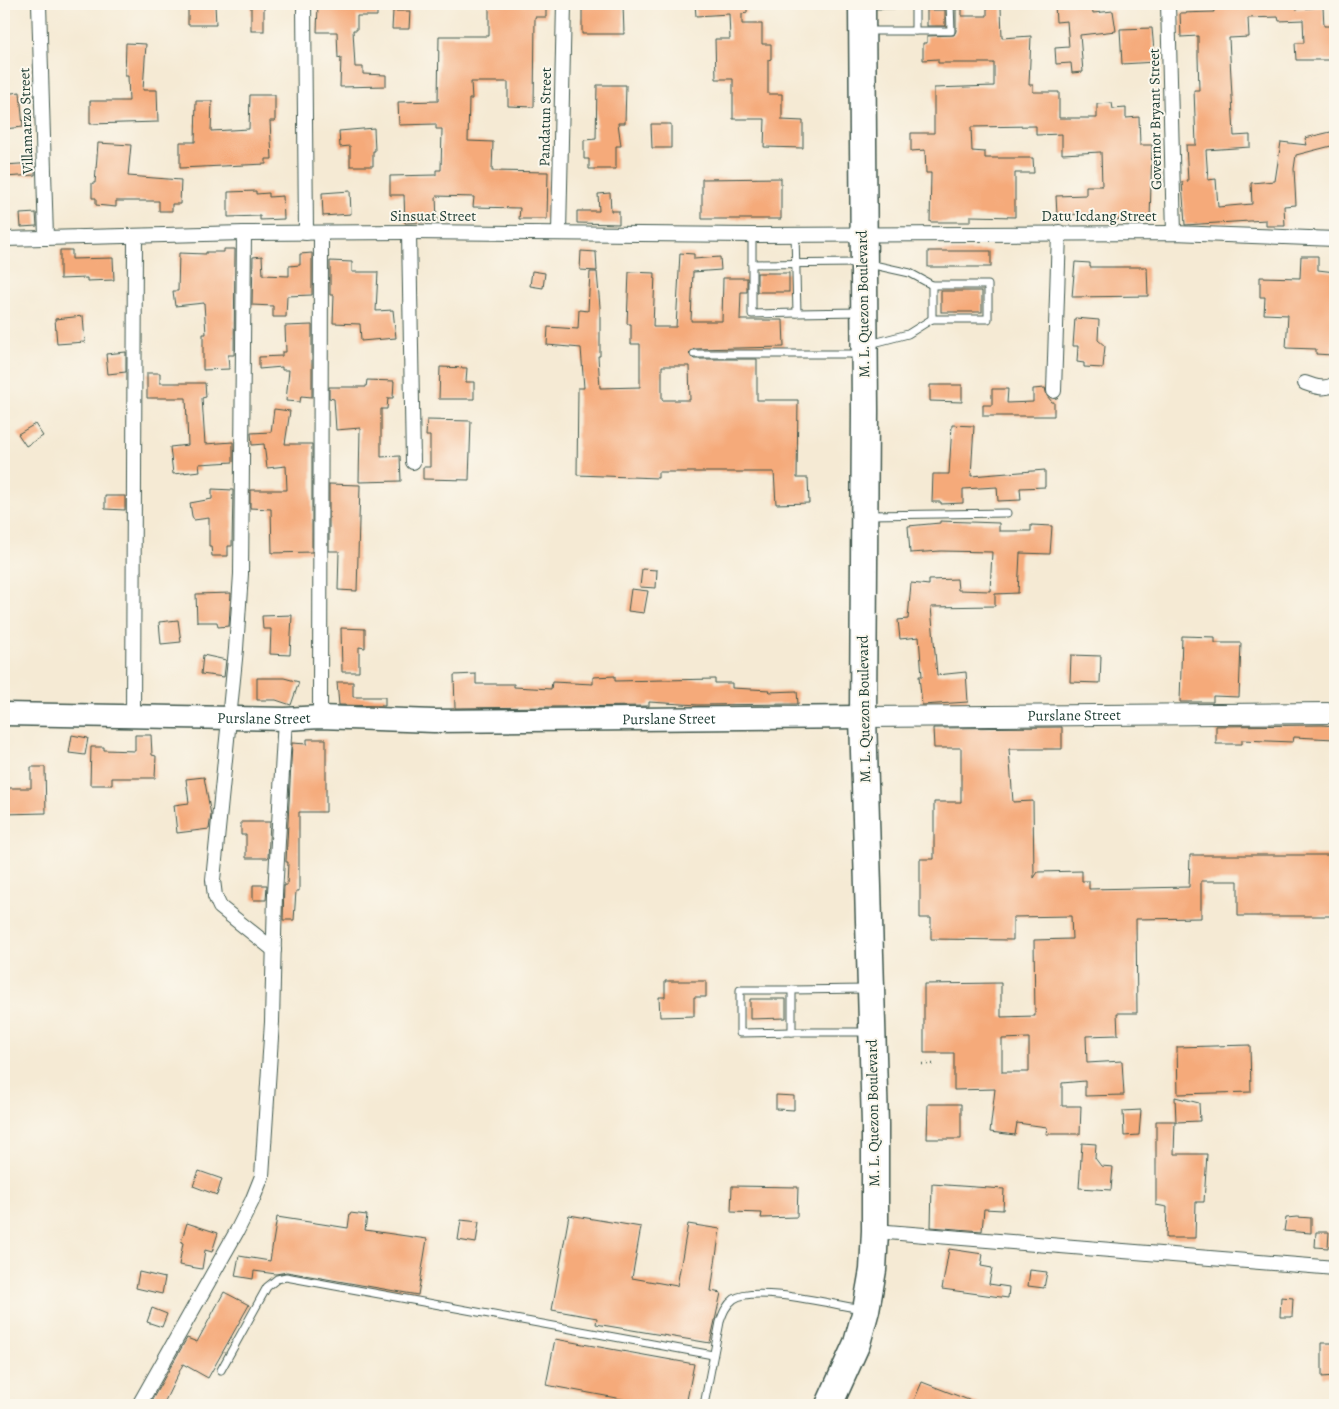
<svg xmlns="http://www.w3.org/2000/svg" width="1339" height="1409" font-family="Alegreya,serif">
  <rect width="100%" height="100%" fill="#fbf7ec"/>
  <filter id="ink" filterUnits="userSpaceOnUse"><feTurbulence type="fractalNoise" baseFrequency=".02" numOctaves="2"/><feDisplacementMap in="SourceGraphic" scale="10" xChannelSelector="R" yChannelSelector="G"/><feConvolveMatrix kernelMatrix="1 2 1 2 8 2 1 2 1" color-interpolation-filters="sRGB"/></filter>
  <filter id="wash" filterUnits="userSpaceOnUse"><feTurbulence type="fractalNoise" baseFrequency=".0096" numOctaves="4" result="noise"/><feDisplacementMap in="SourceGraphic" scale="20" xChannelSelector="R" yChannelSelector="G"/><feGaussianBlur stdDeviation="1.12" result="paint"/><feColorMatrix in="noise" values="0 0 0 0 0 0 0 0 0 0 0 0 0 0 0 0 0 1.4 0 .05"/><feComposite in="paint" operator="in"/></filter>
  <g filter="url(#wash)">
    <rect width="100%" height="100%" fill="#f5ead4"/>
    <g id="blocks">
      <g fill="#f5aa7a" fill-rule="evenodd">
        <path d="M188 4H215L216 25H188Z"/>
        <rect x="251" y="4" width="13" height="27"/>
        <path d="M318 4H377V16H357V30H353L355 67H363V74L386 75V86L340 87 341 57 338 58 337 32H317Z"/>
        <path d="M489 4H546V17H535L534 107 508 106V82H471L472 99H469L468 141 493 142 492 171 548 172 547 219H519L520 208 473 207 474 197 436 196 437 222 405 223 404 195H390V176L436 175V170H441L442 129H436V124L399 125 398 102 438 101 439 36H489Z"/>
        <path d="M582 4H623L624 34H582Z"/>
        <path d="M695 4H747V13L742 14V24H762V44H771V59L768 60V94H782V120L803 121V148L764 147 765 119H733V79H716L715 39H730L729 14 696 16Z"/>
        <path d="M1055 4H1092L1093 13 1113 11 1116 31 1080 35 1083 72 1072 73 1071 63 1056 64 1055 48 1069 47 1067 21 1056 22Z"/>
        <path d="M1234 4H1295L1296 9 1323 7 1324 26H1335V60H1296L1295 43H1304L1303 20 1279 21 1278 17 1248 18 1249 37 1229 38 1234 136 1250 135V147L1206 150 1208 180 1216 179 1218 207 1252 204 1251 183 1275 181 1281 142 1307 145 1305 138 1335 131V145L1296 155 1294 169 1296 205 1284 206 1285 226H1266V220L1185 225 1182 182 1188 181 1186 145H1196L1194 90H1199L1198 57V36L1181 37 1180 13 1214 12 1213 5Z"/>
        <path d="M1001 7 1002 38 1031 36 1029 85H1033V92H1059V118H1097V104L1112 103 1113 109 1126 108V118L1139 117 1140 145H1152L1150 220 1085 219V214L1057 215 1056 196 1086 195V186H1102L1101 152 1062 154V134L1036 135V126L971 127 972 151 985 152V158H1033L1034 173H1015V217L970 216V222H930L931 173H926L925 150 911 151V133H934V88L994 86V63H938V59L923 60V43H927V36L954 35 956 31V9H962V16H987V8Z"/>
        <rect x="927" y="10" width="18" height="16"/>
        <path d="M393 11H410L409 29H392Z"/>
        <path d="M1152 28 1155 62 1122 64 1120 29Z"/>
        <path d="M126 43 146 44 143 90H157L158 122 90 124V101H129L128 76H125Z"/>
        <path d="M597 85H626L625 123H618L621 146H616V169H589V159H584V140L596 139Z"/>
        <path d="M20 92 23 127 4 129V94Z"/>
        <path d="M250 95H275V121H270L272 159H266V164L180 168V142H195L196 101H212L211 131 249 129Z"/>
        <path d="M651 124H671V148H652Z"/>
        <path d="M374 128 375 151H373V166H350V146L340 147 339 131Z"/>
        <path d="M98 143 131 145 128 176 181 180 180 204H172V211H159V201H116V207L96 205V198H92V183H95Z"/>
        <path d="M35 163V175L4 177V165Z"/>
        <path d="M781 178V219H702V179Z"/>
        <path d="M256 191V194L269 193V197L283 196 284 219 260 220V216L228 217V192Z"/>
        <path d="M350 191 351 214 323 216 322 193Z"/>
        <path d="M610 193 611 211H619V224L577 223V211H599L598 194Z"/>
        <path d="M36 213 37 226 21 227 20 214Z"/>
        <path d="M224 249H235L234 355H228L229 369 203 370V334H206L204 303 175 306 173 291H178L179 253 206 254V252H224Z"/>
        <path d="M60 250H72V259L113 258 114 280 87 281V278L60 279Z"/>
        <path d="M581 251 596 252 597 271 580 270Z"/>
        <rect x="928" y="251" width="63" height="16"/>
        <path d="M312 253V295L287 296 286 317H273V306L252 305 253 257 262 256 263 275 289 276V266L300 265V254Z"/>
        <path d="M680 253 694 254V259L720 257 721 270 693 272 691 321H722L723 278H747V292H741L740 320H783L784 347 694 349 689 354 694 359H757V400H798L797 478H808L809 503 776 504 774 472H658V478L577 475 578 388H584L581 348 547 345 548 327 578 329 579 310 588 311 590 272H597L600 307V356H598L600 388 640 387V344H631V324H627L629 272 655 273 653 327H676ZM662 366H689L690 400H662Z"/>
        <path d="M1301 256H1318V270L1335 272 1332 355 1316 354V349L1286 348 1288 315 1264 314 1265 297H1260V277L1300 278Z"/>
        <path d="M330 261 352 262V272H378L376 311 393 310 396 338 361 341 360 324 333 323 334 295H330Z"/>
        <path d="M1075 262 1090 263V267H1147L1148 296 1072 297Z"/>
        <path d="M532 271 545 273 543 288 530 286Z"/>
        <rect x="757" y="273" width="32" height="19"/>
        <rect x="941" y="291" width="41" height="21"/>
        <path d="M83 316 85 342 57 344 55 319Z"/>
        <path d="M1075 318 1099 320 1098 340 1105 346 1103 368 1084 367V363L1077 362 1078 346H1073Z"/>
        <path d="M312 325V397L301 396 300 402 286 401 289 370H282V367L259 369V357L282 356V352H286L285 326Z"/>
        <path d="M126 352V372L108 374 106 354Z"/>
        <path d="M440 367 467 368 466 382H474V399H439Z"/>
        <path d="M147 373H160V383H205L206 397 202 398 205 444 233 442V462L199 464 200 471 173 474 170 447 188 445 186 398H147Z"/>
        <path d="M367 380 394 381 393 398H388L387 409H381V457L400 456 401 481 359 482 360 428 336 430 334 399 329 398V387H366Z"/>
        <path d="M930 385H962V402L930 401Z"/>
        <path d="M1045 388 1047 396 1052 402H1054V416H983V405H992V389H1008L1007 403 1033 402V389Z"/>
        <path d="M274 409 290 411 285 444H312V552L272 553 271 509 250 508V490H287L286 466 267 468 264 444 252 445 251 433 271 432Z"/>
        <path d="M427 420 471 421 469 480 423 479V467H430V436H426Z"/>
        <path d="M35 424 43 436 26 446 18 434Z"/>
        <path d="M952 425 974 426 971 476 1045 470V487L1020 488 1021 500 998 501 997 487 963 489V503L941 504V502H932L933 474H949Z"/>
        <path d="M329 484 360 485 357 591 338 590 339 551H329Z"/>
        <path d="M212 489 233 490 232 546H228V556H212L211 546H209V518L194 520 192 516 190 503 212 499Z"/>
        <path d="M105 496H125V510L105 509Z"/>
        <path d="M940 521 999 523V531H1031V525L1052 526 1050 554 1020 553 1018 593 995 594V606L931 607 937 675 966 672 968 702 922 705 919 676H922L919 637 900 639 898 620 908 619 911 583 929 585V580L957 579 958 590 990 591 992 552 941 551 910 553 908 526 940 523Z"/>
        <path d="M642 569 657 570 656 588 640 587Z"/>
        <path d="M631 589 648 591 644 613 628 611Z"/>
        <path d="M231 593 229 626 218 627 217 622H197L196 594Z"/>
        <path d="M292 615 290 655 270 654 271 629H263L262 616Z"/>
        <path d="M178 620 181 642 161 644 159 622Z"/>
        <path d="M341 628 365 629V648L359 647V672H342Z"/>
        <path d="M1182 636 1215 637V643H1241L1239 697 1213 696V702H1180Z"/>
        <path d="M203 655 226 660 224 677 201 674Z"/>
        <path d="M1071 655 1101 656 1100 683 1070 682Z"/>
        <path d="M476 674V684H514V687L551 689 552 682 593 684V677L615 676V681L715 679V683H732V688L770 690 769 692 797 691 798 704 698 705 649 702V706L455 708 454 675Z"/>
        <path d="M257 678H284L299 682 291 705 276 700H257Z"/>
        <path d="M337 682H353V697H385V706L339 705Z"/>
        <path d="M1322 725 1335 726V739L1294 737 1293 742 1242 740V744H1216V726Z"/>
        <path d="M1062 727V749H1009L1013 802 1033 801 1034 878 1038 872 1082 871V881H1089V889L1189 887 1190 855H1335V916H1238V881H1201V918L1136 919 1137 1013H1117L1118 1035 1086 1036 1087 1063 1122 1061 1124 1095 1085 1096V1081L1062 1083V1106H1081L1080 1134H1046L1047 1127 1017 1123 1015 1135 990 1132 995 1089 954 1090V1053H924V984L1001 983V1017L1035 1016 1034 940 1072 939 1071 916 1013 917V940L931 939V918H920V859H934V802H961V748H934L933 728ZM1029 1038V1072H1002V1039Z"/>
        <path d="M72 735 88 738 85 755 69 753Z"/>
        <path d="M135 735H151L152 755 156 756 155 778H112V785H90L91 747H104V750L135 751Z"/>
        <path d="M307 739H326V812H299V891H296L294 920H283L284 885H287L288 862H286L292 743 307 744Z"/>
        <path d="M31 767H45L46 813 4 814V788H31Z"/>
        <path d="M204 777 211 815 209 829 177 833 174 805 189 803 186 779Z"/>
        <path d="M241 822H270L268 858H246V835H241Z"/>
        <path d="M253 885H267L266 900H253Z"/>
        <path d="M665 981H706V997H694V1016L660 1017 659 997H665Z"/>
        <path d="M750 999H786V1018L750 1019Z"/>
        <path d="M1250 1045 1251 1092 1178 1094 1177 1047Z"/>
        <path d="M776 1095 794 1096V1110L776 1109Z"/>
        <path d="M1175 1097 1199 1103 1200 1121 1176 1122Z"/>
        <path d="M928 1104H961V1139H927Z"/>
        <path d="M1141 1110 1139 1135 1124 1136 1123 1111Z"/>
        <path d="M1156 1121H1175L1174 1154H1207L1204 1202H1196L1195 1238H1166L1167 1207 1156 1205Z"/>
        <path d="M1082 1143 1096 1144 1095 1158 1101 1166 1113 1167 1111 1190 1079 1188Z"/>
        <path d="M199 1171 222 1179 217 1195 193 1186Z"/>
        <path d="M932 1184 1004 1189 1003 1210 984 1209 982 1231 931 1227Z"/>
        <path d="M732 1186 798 1187 797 1217 761 1218 762 1213 731 1212Z"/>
        <path d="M350 1213 367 1215 365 1230 427 1239 418 1295 287 1272 276 1274 254 1271 253 1279 235 1276 239 1256 270 1261 277 1217 348 1228Z"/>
        <path d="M569 1215 641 1227 632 1278 677 1286 688 1224 720 1229 711 1291 721 1293 710 1343 596 1324 597 1318 552 1310Z"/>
        <path d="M1297 1217 1311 1218V1233L1284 1231 1286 1218Z"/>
        <path d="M461 1220 479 1222 476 1243 458 1240Z"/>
        <path d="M187 1223 218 1233 212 1252 205 1250 202 1269 179 1265 183 1243 181 1242Z"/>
        <path d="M1316 1232H1329L1328 1248 1315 1247Z"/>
        <path d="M949 1249 983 1254 981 1266 992 1268 989 1284 1009 1287 1008 1298 942 1289Z"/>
        <path d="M1030 1270 1047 1272 1044 1288 1028 1286Z"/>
        <path d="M139 1272 165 1278 162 1294 136 1288Z"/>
        <path d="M224 1292 249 1305 208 1378 183 1364 163 1405H149L187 1338 197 1342Z"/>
        <path d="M1281 1297 1293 1298 1292 1317H1280Z"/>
        <path d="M152 1308 167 1314 162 1327 147 1322Z"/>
        <path d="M555 1339 694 1364 686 1405H654L546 1385Z"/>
        <path d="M1322 1343H1335V1376L1322 1377Z"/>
        <path d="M922 1382 979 1404V1405H912Z"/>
      </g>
    </g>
  </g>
  <g filter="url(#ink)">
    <use href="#blocks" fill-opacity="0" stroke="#3f574c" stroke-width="1"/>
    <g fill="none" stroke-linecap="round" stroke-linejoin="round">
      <g stroke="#3f574c" stroke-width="9">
        <g id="lane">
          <path d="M915 4V31"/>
          <path d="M866 5 950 4"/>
          <path d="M868 31H951L950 4"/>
          <path d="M795 234 797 313 860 312"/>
          <path d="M752 235V314L797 313"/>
          <path d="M752 264 858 263"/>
          <path d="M869 264 910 273 932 285H988V319H932L908 334 870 344"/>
          <path d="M932 285V319"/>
          <path d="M694 354H859"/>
          <path d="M870 515 1007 513"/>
          <path d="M866 989 792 990V1032H868"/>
          <path d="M792 990H740V1033L792 1032"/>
          <path d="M221 1370 267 1287 277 1279 286 1277 713 1355"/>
          <path d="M704 1405 720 1322C723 1313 726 1305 734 1299 755 1285 835 1305 862 1309"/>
        </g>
      </g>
      <g stroke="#3f574c" stroke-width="16">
        <g id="street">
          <path d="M39 4 46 238"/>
          <path d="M304 4 306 233"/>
          <path d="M1168 4 1174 233"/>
          <path d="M409 232 413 462"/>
          <path d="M559 232 564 4"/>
          <path d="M244 233 241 574 236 649 213 880 215 896 220 907 274 950"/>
          <path d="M4 239 244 233 409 232 752 235 1174 233 1335 239"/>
          <path d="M1305 383C1316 387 1325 390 1335 384"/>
          <path d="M1054 391 1059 232"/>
          <path d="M133 716 135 236"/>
          <path d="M320 717 321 233"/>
          <path d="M875 1231 1335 1268"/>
          <path d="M139 1405 237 1231 252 1201 262 1176 272 1022 275 894 285 719"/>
        </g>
      </g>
      <g stroke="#3f574c" stroke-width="22">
        <g id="secondary">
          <path id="s1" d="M863 717 1335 713"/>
        </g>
      </g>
      <g stroke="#3f574c" stroke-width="25">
        <g id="primary">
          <path id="s2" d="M4 714 285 719 320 717 434 721 863 717"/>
        </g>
      </g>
      <g stroke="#3f574c" stroke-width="29">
        <path id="highway" d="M829 1405 857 1343 866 1310 873 1270 875 1231V1124L863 717 865 410 862 4"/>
      </g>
      <path stroke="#3f574c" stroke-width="2.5" stroke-dasharray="1 4" stroke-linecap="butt" d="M922 1064H937"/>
      <use href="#lane" stroke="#fff" stroke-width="7"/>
      <use href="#street" stroke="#fff" stroke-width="14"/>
      <use href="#secondary" stroke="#fff" stroke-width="20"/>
      <use href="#primary" stroke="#fff" stroke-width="22"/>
      <use href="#highway" stroke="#fff" stroke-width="26"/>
    </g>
  </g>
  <g text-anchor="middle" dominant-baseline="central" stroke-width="4" stroke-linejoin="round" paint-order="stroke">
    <g font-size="15" fill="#1f3d34" stroke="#fbf7ec">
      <text transform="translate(545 117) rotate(-89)">Pandatun Street</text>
      <text transform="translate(1155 119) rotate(-91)">Governor Bryant Street</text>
      <text transform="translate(26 121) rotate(-92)">Villamarzo Street</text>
      <text x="433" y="216">Sinsuat Street</text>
      <text x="1099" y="216">Datu Icdang Street</text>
      <text transform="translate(863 304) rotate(-91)">M. L. Quezon Boulevard</text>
      <text transform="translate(864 709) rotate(-91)">M. L. Quezon Boulevard</text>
      <text stroke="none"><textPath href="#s1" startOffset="211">Purslane Street</textPath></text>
      <text stroke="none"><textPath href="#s2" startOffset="260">Purslane Street</textPath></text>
      <text stroke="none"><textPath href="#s2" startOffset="665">Purslane Street</textPath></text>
      <text transform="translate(873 1113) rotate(-91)">M. L. Quezon Boulevard</text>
    </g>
  </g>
  <rect width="1339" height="1409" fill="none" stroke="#fbf7ec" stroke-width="20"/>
</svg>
